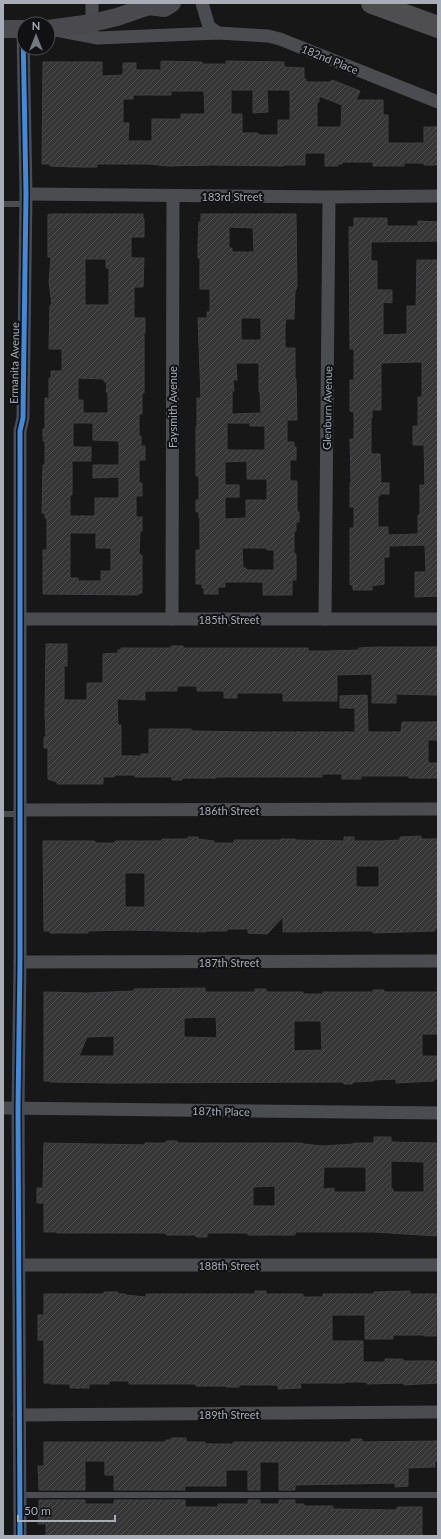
<svg xmlns="http://www.w3.org/2000/svg" width="441" height="1539" font-family="Lato,sans-serif">
  <defs>
    <pattern id="building-hatch" width="6" height="6" patternUnits="userSpaceOnUse"><rect width="6" height="6" fill="#353536"/><path d="M-1 1l2-2M0 6l6-6M5 7l2-2" fill="none" stroke="#4f5051"/></pattern>
  </defs>
  <rect width="100%" height="100%" fill="#171717"/>
  <g fill="url(#building-hatch)" stroke="#3f4043" fill-rule="evenodd">
    <path d="M161 61 202 62V64H226V61L284 62V67L304 68V79H306V82H331L332 80 360 91 356 100H383V115H388V143H424V127H438V165H424V163H404V166H373V162H342V164H338V166H325V153H305V165H284V166L214 165 168 166 150 164H97V167H74L50 166V164H42L43 62H102V76L123 75V63H136V70H161ZM231 90H253V113L268 112 267 90H290V120H278V135H258V133H242V114H231ZM171 91H204L205 114H181V119H152V141H128L129 123H123V99H133V95H171ZM319 96 342 105 341 127H317V102H319Z"/>
    <path d="M50 214H143V219H144V237H131V258H144L143 287H134V318H145V333H144V393H142V414H139V436H141V446H145V460H139V483H142V496H136V517H142V531H140L139 555H142V593L138 594V595L43 594V550H47V518H45V513H42L43 465H45V441H43V429H45V398H49V378H51V371H62V349H49L50 305H52L49 282 51 257H48V215ZM85 259H106V268H109V305H85ZM78 378 104 379V382H107L106 392H108V413H83V400H78ZM73 423H93V440L119 441V465H93V478L119 477V498H95V516H70V495H72V461H91V447H73ZM70 533H96V548H111V571H101V581H78V578H70Z"/>
    <path d="M201 214H296L297 286 296 290H295L294 319H286L285 326V348H295V379H296L297 420H287V442H294V447H296V460H290V481H297V512H299V522H296V531H294V554H296V580H292V595H263V582H225V587H218V594H204V588H202V584H196V550H200V518H199V512H196V500H199V476H196V427H197V398H201L198 318H207V312H210V289H200V258H198V244L199 222H201ZM229 227 253 228 254 252H232V248H229ZM241 318H261V340H241ZM236 363H259V392H260L261 413 232 414V391H234L233 380H237ZM227 423H250V426H265V450H227ZM247 461V479H267V500H246V518L225 519V497H239V485H225V462ZM242 548H267V550H274V570H246V568H243Z"/>
    <path d="M354 218H387V226H418V221L438 222V241L371 242V261H377V290H392V303L383 302V335L407 334V306H416L417 260H438V596L415 597V572H426L425 545 389 546V557H384V584L372 586V590H353V585H350V528H354V507H350V483H351L350 439H354V412L350 411V380H354V349H350L349 227H354ZM422 362V397H418V426H413V445H424L425 485H420V515H418V534L388 535V527H378V496H380V494H389V483H381L380 454H371V418H372V410H381V363Z"/>
    <path d="M46 644H67V666H64V700H87V683H103V654L118 653V650H121V648H171V646H183V648H308V651H328L359 650V648L378 647H438V695L396 694V703H372V674L337 675V701H283V693H237V698H224V691H197V686H177V691H145V700L117 699 118 725H121V756H141V754H149V729H191V731L251 732H355V708H340V696L367 695 368 732H401L402 722H438V740H428V763H438V778H409V776H361V779H342V774H322V777H216V778H182V780H172V777H135V775H114V777H103V784H57V782L48 779V748H44V737H46L45 713Z"/>
    <path d="M421 836V839H438V926L437 928H435V931L373 933V931H354L283 932V917L267 934 248 933V929H227V931H206V932L129 930 88 931V933H50V931H44L43 841H95V843H115V841H162V839H188V837H198V839L214 841V843H234V840H281V839H295V840L344 841V837H354V841H383L400 840V837ZM356 866H379V887H356ZM125 873H145V907H125Z"/>
    <path d="M205 988V992H255V989H266V992H303V994H323V992H373V990H384V992H438L437 1034H422V1056H438V1079H434V1081L396 1083V1079L374 1080V1081L353 1082 352 1084H344L343 1082 112 1083 50 1082V1081H44V992L87 993 134 991V989ZM216 1017 217 1038 184 1037V1018ZM294 1021H321L322 1050 294 1051ZM114 1036V1056H79L87 1037Z"/>
    <path d="M374 1137H391V1142L438 1143V1169H437L438 1236 374 1232H296L295 1233V1235H248V1233H207V1237H196V1235H166V1233H57V1232H44V1203H37V1188H43L44 1143 145 1145V1143H166V1141H177V1143H303V1144L323 1146 354 1144V1143H374ZM391 1161 424 1162V1192H393V1189H391ZM324 1167H366V1192H334V1188L323 1189ZM275 1186V1206H253V1187Z"/>
    <path d="M255 1291H266V1294H303V1297H323V1294H374V1292L410 1291V1294H438V1315H436V1336H424V1335H393V1339H365V1315H332V1341H363V1362H385V1359H403V1361H435V1362H438V1383L404 1385V1383L367 1384V1382H345V1383H300L301 1388 278 1389V1385H239V1387H226V1386H196V1384H129V1381H109V1384H89V1388H70V1384H51V1383H44V1340H38V1315H44V1294H104V1292H118V1294H125V1295L146 1297V1294H255Z"/>
    <path d="M171 1438H186V1442H205V1444H232L234 1442H351V1439H362V1442L438 1441V1461H435V1467L408 1468V1486L395 1487V1483L295 1485V1490H279V1462H260V1490H248V1470H226V1486H185V1490H114V1475H105V1461H85V1490H39L38 1466H44V1442H166V1440H171Z"/>
    <path d="M39 1500H85V1504H114V1500H185V1507H218V1504H248V1500H260V1504H279V1500H295V1504H304V1506H333V1509L397 1510V1507H422V1536H46V1524H38Z"/>
  </g>
  <g fill="none" stroke-linecap="round" stroke-linejoin="round">
    <g stroke="#4b4c50" stroke-width="6">
      <path d="M3 204H26"/>
      <path d="M3 814H21"/>
      <path d="M19 1495H438"/>
    </g>
    <g stroke="#4b4c50" stroke-width="13">
      <path d="M92 3V23"/>
      <path d="M202 3 209 27 218 33"/>
      <path d="M61 31 98 38 218 33 268 36 280 39 438 102"/>
      <path d="M26 194 329 197 438 196"/>
      <path d="M21 619H438"/>
      <path d="M172 619 173 196"/>
      <path d="M325 619 329 197"/>
      <path d="M21 810 438 809"/>
      <path d="M20 962 438 961"/>
      <path d="M3 1108 438 1113"/>
      <path d="M20 1265H438"/>
      <path d="M19 1415 438 1412"/>
      <path d="M20 1536 18 1108 20 962V431L23 418 26 194 23 29"/>
    </g>
    <g stroke="#4a4a4e" stroke-width="18">
      <path d="M3 29H24"/>
      <path d="M48 29 92 23 117 17 149 6 164 8 172 3"/>
    </g>
    <path stroke="#4e4e51" stroke-width="22" d="M372 3 438 27"/>
    <g stroke="#111113" stroke-width="8">
      <path id="cycleway" d="M20 1536 18 1108 20 962V431L23 418 26 194 23 29"/>
    </g>
    <use href="#cycleway" stroke="#408adc" stroke-width="5"/>
  </g>
  <g text-anchor="middle" dominant-baseline="central" stroke-width="4" stroke-linejoin="round" paint-order="stroke">
    <g font-size="11" fill="#a8adb8" stroke="#111113">
      <text transform="translate(330 59) rotate(22)">182nd Place</text>
      <text x="232" y="196">183rd Street</text>
      <text transform="translate(14 363) rotate(-89)">Ermanita Avenue</text>
      <text transform="translate(172 407) rotate(-90)">Faysmith Avenue</text>
      <text transform="translate(327 408) rotate(-89)">Glenburn Avenue</text>
      <text x="229" y="619">185th Street</text>
      <text x="229" y="810">186th Street</text>
      <text x="229" y="962">187th Street</text>
      <text transform="translate(221 1111) rotate(1)">187th Place</text>
      <text x="229" y="1265">188th Street</text>
      <text x="229" y="1414">189th Street</text>
    </g>
  </g>
  <rect width="441" height="1539" fill="none" stroke="#a8adb8" stroke-width="8"/>
  <g transform="translate(36 36)"><circle r="19" fill="#111113" stroke="#4d4f55"/>
  <path d="M0-3L7 15L0 10L-7 15Z" fill="#757880"/>
  <text y="-6" font-size="11" font-weight="bold" text-anchor="middle" fill="#a8adb8">N</text>
  </g>
  <path d="M18 1515v6h97v-6" fill="none" stroke="#a8adb8" stroke-width="2"/>
  <text x="24" y="1515" font-size="12" fill="#a8adb8" stroke="#111113" stroke-width="3" paint-order="stroke">50 m</text>
</svg>
